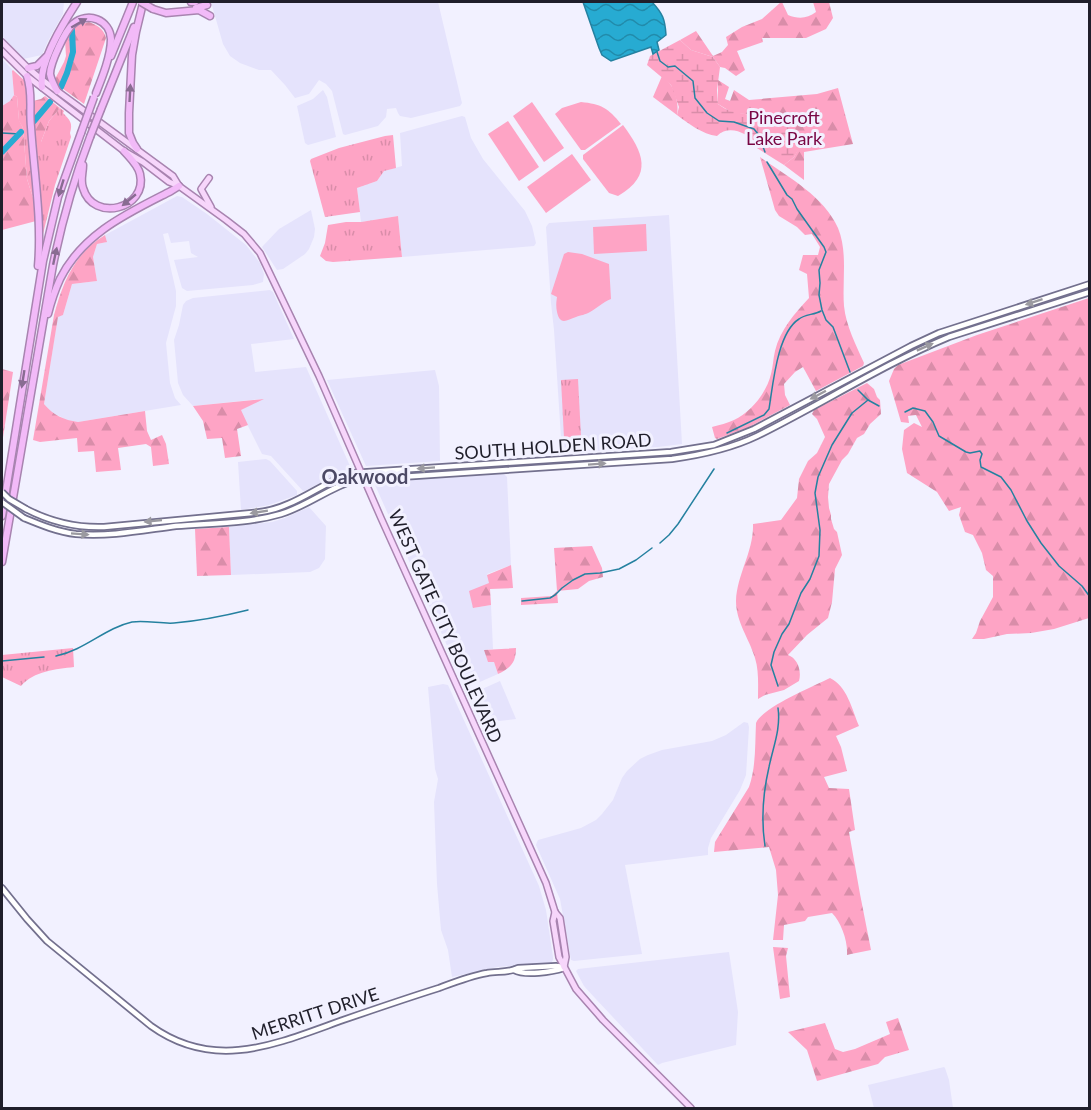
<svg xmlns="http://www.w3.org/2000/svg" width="1091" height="1110" font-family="Lato,sans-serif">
  <defs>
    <pattern id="grass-tufts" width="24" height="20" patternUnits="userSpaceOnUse" patternTransform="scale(1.5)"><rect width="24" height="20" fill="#fea4c5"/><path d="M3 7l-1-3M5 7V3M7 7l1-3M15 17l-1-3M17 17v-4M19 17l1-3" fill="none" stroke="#d98da9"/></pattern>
    <pattern id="forest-firs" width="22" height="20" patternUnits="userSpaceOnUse" patternTransform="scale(1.5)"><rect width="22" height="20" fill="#fea4c5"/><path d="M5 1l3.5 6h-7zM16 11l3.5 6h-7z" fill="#d98da9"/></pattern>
    <pattern id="wetland-marsh" width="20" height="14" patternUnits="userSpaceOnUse" patternTransform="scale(1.5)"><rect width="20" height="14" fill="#fea4c5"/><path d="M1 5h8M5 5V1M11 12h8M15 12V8" fill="none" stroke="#d98da9"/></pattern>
    <pattern id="water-waves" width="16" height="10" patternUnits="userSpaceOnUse" patternTransform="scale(1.5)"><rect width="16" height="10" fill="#27abd2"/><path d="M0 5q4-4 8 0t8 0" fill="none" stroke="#218bab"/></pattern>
  </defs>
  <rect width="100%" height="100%" fill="#f2f1ff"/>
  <g fill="#e5e3fc">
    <path d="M2 2H64L63 14 48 41 42 55 23 59 2 36Z"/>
    <path d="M211 2H438L462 103 460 106 411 118 400 116 398 113 396 108 387 109 386 117 378 126 345 135 343 134 332 91 326 84 319 80 309 94 295 98 285 85 271 70H259L240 63 230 56 223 44Z"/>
    <path d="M2 59 13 70 12 71 14 95 10 101 2 106Z"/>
    <path d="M323 90 327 97 336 137 308 145 305 143 297 106 313 99Z"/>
    <path d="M462 116 465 117 471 138 483 159 525 211 532 226 536 243 534 246 402 257 398 216 361 222 357 188 377 181 384 171 402 166 400 133Z"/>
    <path d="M177 196 182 197 207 214 246 245 260 263 264 274 263 282 253 285 187 291 182 288 174 260 198 257 191 253 189 241 171 243 168 233 163 234 176 291V306L166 343 170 383 175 398 181 405 78 422 67 420 51 412 44 404 58 316 63 315 72 284 97 281 93 257 97 244 107 242 105 235Z"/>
    <path d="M311 210 315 229 314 237 309 249 305 254 283 269 277 270 262 247 279 229Z"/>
    <path d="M669 215 682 444 658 447 562 453 554 330 551 303 546 227 549 223Z"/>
    <path d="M270 290 273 292 294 339 251 344 255 372 306 367 350 466 347 470 338 473 305 491H303L271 456 262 454 240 410 262 399 193 406 183 395 178 383 174 340 179 325 183 305 186 301 193 298Z"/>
    <path d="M435 370 439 386 440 461 366 466 327 380Z"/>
    <path d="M266 459 270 461 297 491V495L269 505 241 510 238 462Z"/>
    <path d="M504 474 507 477 511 565 487 574 490 582 473 608 491 605 493 649 484 650 494 662 498 674 466 688 375 485 378 482Z"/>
    <path d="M309 507 326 526 325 559 319 568 310 572 231 575 229 527 272 522 285 518Z"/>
    <path d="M500 681 516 719 482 723 469 696 471 694Z"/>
    <path d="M443 684 448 685 539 886 546 910 553 957V960L551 963 497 967 452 977 448 950 441 930 437 884 434 802 438 779 435 769 428 687Z"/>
    <path d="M744 722 748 723 749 727 746 775 740 790 711 838 708 848V855L625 865 642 954 574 961 571 960 560 899 536 845 537 842 538 840 581 828 596 820 602 814 613 800 622 778 627 771 640 759 648 755 662 750 712 741 726 735Z"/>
    <path d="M729 952 738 1012 736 1045 662 1063 658 1065 595 998 584 986 576 971 578 969Z"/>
    <path d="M944 1067 945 1068 949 1080 953 1108H874L868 1085Z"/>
  </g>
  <g fill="url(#grass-tufts)">
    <path d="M13 70 25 81 29 94 27 101V123L35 204 27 179 23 128 19 121 17 97 14 95 12 71Z"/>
    <path d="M60 108 64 111 63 113C70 120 73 123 70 133L71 137 55 185 43 234 42 233 41 197 36 142H41L49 121Z"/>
    <path d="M393 135 396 168 384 171 377 181 357 188 360 212 325 217 310 161 311 159 339 148 385 136Z"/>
    <path d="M398 216 402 257 333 262 326 261 320 256 325 243 328 225 346 222H361Z"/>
    <path d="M578 379 581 436 564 438 561 380Z"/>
    <path d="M73 648 74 667C56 669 34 671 21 686L2 677V655Z"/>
  </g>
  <g fill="url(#forest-firs)">
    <path d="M781 2H782L788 15C798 19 807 19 816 12L813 2H829L833 18 826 29 806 38H762L763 42 737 51 745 70 736 76 725 68 720 67 713 57 691 50 680 40 696 31 713 56 722 52 728 45 726 37 742 27 762 19Z"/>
    <path d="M89 22C97 25 104 29 106 38L84 104 59 86 55 79 64 62 66 56 65 40 74 25Z"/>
    <path d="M662 76C665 79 668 81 670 84 676 91 679 107 677 115L653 97Z"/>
    <path d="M718 80 729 87 725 99 730 101 734 90 749 100 817 94 838 88 853 144 804 152V180L784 165 794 157 801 144 776 121 745 114 733 113 718 104Z"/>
    <path d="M14 95 17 97 19 120 23 128 27 179 35 204 36 221 2 230V106L10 101Z"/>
    <path d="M45 96 60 108 49 121 41 142H36L32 114 33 101 41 99Z"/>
    <path d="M760 157C788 177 824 196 838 228 848 252 842 281 844 306 846 326 856 345 864 363L863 366 816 391 803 367 795 372 784 384 785 395 790 405 749 427 717 439 715 438 712 427C719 425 728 423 734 420 751 412 767 392 771 374 773 367 773 359 775 351 780 330 795 313 809 298L807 274 799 270 803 255H818L820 247 812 234 805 235 797 227 779 216 775 210Z"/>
    <path d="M105 235 107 242 97 244 93 257 97 281 72 284 63 315 58 317 44 404C53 415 64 420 78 422L145 411 147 431 151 440 162 435 166 444 169 464 153 466 151 447 146 444 118 448 121 470 96 472 94 451 78 452 77 438 40 442 33 440 54 315C63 282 74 254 105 235Z"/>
    <path d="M1089 298V618L1054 629 1031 633 1007 634 984 639H972L976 633 980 621 993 597V576L986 570 982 553 973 535 965 532 959 515 961 507 949 511 937 492 907 473 902 449 904 430 914 423 922 427 916 415 908 416 909 423 901 422 889 381 894 369 898 365 977 335Z"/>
    <path d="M2 369 13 372 2 444Z"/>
    <path d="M867 383 874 389 877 397 880 400 881 414 870 424 864 434 857 438 848 454 842 460 829 484 828 497 829 508 831 515V519L834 529 837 532 842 555 835 569 832 602 828 618 807 635 788 655C797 658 802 670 799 681L784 690 765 695 758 699C758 685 759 671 755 658 749 638 736 622 736 601 737 574 754 551 753 524L781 520 797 498 799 479 808 461 817 453 825 437 817 419 812 414 814 410Z"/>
    <path d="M264 399 241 410 248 425 237 429 241 456 225 458 222 438 207 439 203 421 193 406Z"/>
    <path d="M229 527 231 575 197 576 195 529Z"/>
    <path d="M592 546 602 568 603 577 589 581 578 589 557 591 558 603 521 605V598L552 596 557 591 554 548Z"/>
    <path d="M511 565 513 588 490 589 491 605 473 608 469 591 489 583 487 575Z"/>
    <path d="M516 648C516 662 511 668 498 674L494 662H488L484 650Z"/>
    <path d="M830 678C847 686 852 709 859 726L836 736 841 747 847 771 824 777 829 788 849 789 855 830 849 832 860 894 871 950 851 954 847 955C848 941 841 922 832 913L808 917 805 921 784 925 783 940H773L778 895 776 870 769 847 714 852 715 842 718 837 749 787C756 767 755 745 756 723 763 707 812 687 830 678Z"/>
    <path d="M773 947 788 948 786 956 790 997 780 999Z"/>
    <path d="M898 1018 909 1050 885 1057 878 1064 817 1081 807 1050 788 1032 825 1023 835 1049 843 1052 855 1049 890 1034 886 1022Z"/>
  </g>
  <path fill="url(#wetland-marsh)" d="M680 40 691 50 713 57 720 67 717 90 718 104C727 111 734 112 745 114 761 117 777 121 792 127L802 144 794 157 784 165 757 148V144C747 133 729 124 717 136 702 134 689 124 677 115L679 107 671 85 647 65 650 56Z"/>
  <g fill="#fea4c5">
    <path d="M532 102 564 148 544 162 513 116Z"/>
    <path d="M581 102C601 104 608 108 621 124L585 150H581L555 114 562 108Z"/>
    <path d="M508 121 539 167 519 181 488 134Z"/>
    <path d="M623 125C643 152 654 175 618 196L609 193 583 159V155Z"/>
    <path d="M572 154 591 180 546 213 527 187Z"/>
    <path d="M646 224 647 251 594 254 593 227Z"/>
    <path d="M568 252 582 254 609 264 611 299C603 302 597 308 590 312 585 315 581 315 576 317 567 320 560 326 557 312 556 307 556 303 557 297L551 294 564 254Z"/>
  </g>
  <path fill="url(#water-waves)" stroke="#2581a0" stroke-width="1.5" d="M583 2H652C663 14 665 19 666 35L657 42 659 50 653 54 651 47 611 61 602 55 599 48Z"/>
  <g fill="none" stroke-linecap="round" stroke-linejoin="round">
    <g stroke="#2581a0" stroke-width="1.5">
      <path d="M657 52 660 61 668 67 675 66 693 81 695 98 707 113 719 121 734 122 754 129 758 134 765 152"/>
      <path d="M2 133 20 134"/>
      <path d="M767 162 787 195 792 199 797 209 824 247 826 252 819 270 820 283 819 295 822 310 826 320 833 327 850 372"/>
      <path d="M858 390 868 400 879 406"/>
      <path d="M905 412 913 408 925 411 933 422 939 436 966 452 970 453 980 451 982 454 980 460 981 467 1001 477 1011 490 1027 521 1041 543 1059 566 1082 586 1090 597"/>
      <path d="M727 433 764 415 769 409C773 385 777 333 799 319 805 314 814 315 821 311"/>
      <path d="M660 543 669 535 678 524 714 469"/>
      <path d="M522 601 550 598 555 595 562 588 573 580 585 574 600 573 619 569 636 560 652 548"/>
      <path d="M56 656C85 650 105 628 132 622 146 620 161 624 174 623 199 621 224 616 248 610"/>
      <path d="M2 661 44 657"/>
      <path d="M778 686 771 665 774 652 782 634 789 624 801 593 810 579 819 556 820 530 815 493 818 477 832 445 852 413 868 400"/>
      <path d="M765 846C761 820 763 793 769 767 773 747 781 729 778 708"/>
    </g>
    <g stroke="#27abd2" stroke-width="6">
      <path d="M61 87 67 73 73 52 72 30"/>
      <path d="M34 121 50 102"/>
      <path d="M2 152 21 132"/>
    </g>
    <g stroke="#73708e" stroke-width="8">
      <g id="secondary">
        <path d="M26 509C51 522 76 528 104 527L252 513C264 512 277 509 288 504 310 495 329 480 352 473L671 452 714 445 754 429 911 346 939 333 1090 284"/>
        <path d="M24 518C41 525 58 532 76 534 110 537 144 530 176 526 211 523 247 524 281 514 307 506 329 488 355 480L672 459C701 455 730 449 757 436 822 404 882 365 949 337L1090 292"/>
        <path d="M2 888 27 919 47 941 151 1026C215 1072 276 1044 343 1020 375 1009 407 998 439 988 455 982 470 976 487 973 497 971 509 973 518 968L556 966 564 967"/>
        <path d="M514 970C525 976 552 972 564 968"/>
      </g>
    </g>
    <g stroke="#a884b0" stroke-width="8">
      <g id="primary">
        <path d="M2 42 28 68 41 79 173 176 179 186"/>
        <path d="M2 51 27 76 124 151 143 162 169 182 179 186 226 220 244 234 260 253 319 376 381 518 546 883 555 912 560 918 566 957 564 967"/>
        <path d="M209 178 201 189 211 207"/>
        <path d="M555 912 553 921 559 957 576 989 603 1020 691 1108"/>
      </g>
    </g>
    <g stroke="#a884b0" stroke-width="9">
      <g id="motorway">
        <path d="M191 2H195"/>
        <path d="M196 8 207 5"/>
        <path d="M153 9 166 13 199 10 210 16"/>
        <path d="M111 56 133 2"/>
        <path d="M28 68 37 66 46 57"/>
        <path d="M27 76C33 94 29 108 31 127 34 173 42 220 38 266"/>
        <path d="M42 87C38 63 64 22 77 2"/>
        <path d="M57 91C54 85 51 80 50 74 50 63 65 31 73 24 88 11 110 20 111 39 111 56 102 78 96 93"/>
        <path d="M101 109 134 27"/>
        <path d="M137 149 133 143 129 133V113L132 55 136 32 143 3"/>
        <path d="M83 165C83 173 80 180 83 188 93 223 148 209 140 174 138 165 130 158 124 151"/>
        <path d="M48 314C51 302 55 290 60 279 83 233 128 213 171 191L179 186"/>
        <path d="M2 516 43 261 58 197 81 133"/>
        <path d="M2 562 53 265C62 221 74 179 90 137"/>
      </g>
    </g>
    <use href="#secondary" stroke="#fff" stroke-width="4.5"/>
    <use href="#primary" stroke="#f7d6fb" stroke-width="5"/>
    <use href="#motorway" stroke="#f2baf8" stroke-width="6"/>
    <g stroke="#73708e" stroke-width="8" stroke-linecap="butt">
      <g id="secondary-bridge">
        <path d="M2 492 9 499 26 509"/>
        <path d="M2 502 24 518"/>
      </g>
    </g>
    <g stroke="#a884b0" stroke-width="9" stroke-linecap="butt">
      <g id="motorway-bridge">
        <path d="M141 2 153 9"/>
        <path d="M81 133 94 97"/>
        <path d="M90 137 101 109"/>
      </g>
    </g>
    <use href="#secondary-bridge" stroke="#fff" stroke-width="4.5"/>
    <use href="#motorway-bridge" stroke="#f2baf8" stroke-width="6"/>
  </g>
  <defs><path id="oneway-solid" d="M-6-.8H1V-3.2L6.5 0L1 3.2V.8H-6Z" transform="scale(1.5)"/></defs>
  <g fill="#896c92">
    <use href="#oneway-solid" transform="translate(79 23) rotate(-30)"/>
    <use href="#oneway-solid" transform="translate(130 93) rotate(-87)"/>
    <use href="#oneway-solid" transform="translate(61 188) rotate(107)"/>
    <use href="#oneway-solid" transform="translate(129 200) rotate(140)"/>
    <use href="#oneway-solid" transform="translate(55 256) rotate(-78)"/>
    <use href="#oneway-solid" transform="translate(23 379) rotate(99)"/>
  </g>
  <g fill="#9b9aa0">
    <use href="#oneway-solid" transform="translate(1034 302) rotate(162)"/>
    <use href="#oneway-solid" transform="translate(925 347) rotate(-24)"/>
    <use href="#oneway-solid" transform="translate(818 395) rotate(152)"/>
    <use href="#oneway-solid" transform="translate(597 464) rotate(-4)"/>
    <use href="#oneway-solid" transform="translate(426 468) rotate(176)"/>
    <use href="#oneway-solid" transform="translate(259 512) rotate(171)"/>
    <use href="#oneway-solid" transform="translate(153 521) rotate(174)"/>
    <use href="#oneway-solid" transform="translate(80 534) rotate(4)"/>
  </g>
  <g text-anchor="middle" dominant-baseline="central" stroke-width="6" stroke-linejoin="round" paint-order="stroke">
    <g font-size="18" fill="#790644" stroke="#f2f1ff">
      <text x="784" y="117">Pinecroft<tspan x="784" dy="21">Lake Park</tspan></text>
    </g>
    <g font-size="18" fill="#201f2b" stroke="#f2f1ff">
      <text transform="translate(553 446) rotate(-4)">SOUTH HOLDEN ROAD</text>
      <text transform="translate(446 626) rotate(66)">WEST GATE CITY BOULEVARD</text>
      <text transform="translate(315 1013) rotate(-18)">MERRITT DRIVE</text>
    </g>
    <g font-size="20" font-weight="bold" fill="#4c4965" stroke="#f2f1ff">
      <text x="365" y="476">Oakwood</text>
    </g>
  </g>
  <rect width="1091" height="1110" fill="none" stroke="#201f2b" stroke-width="6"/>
</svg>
